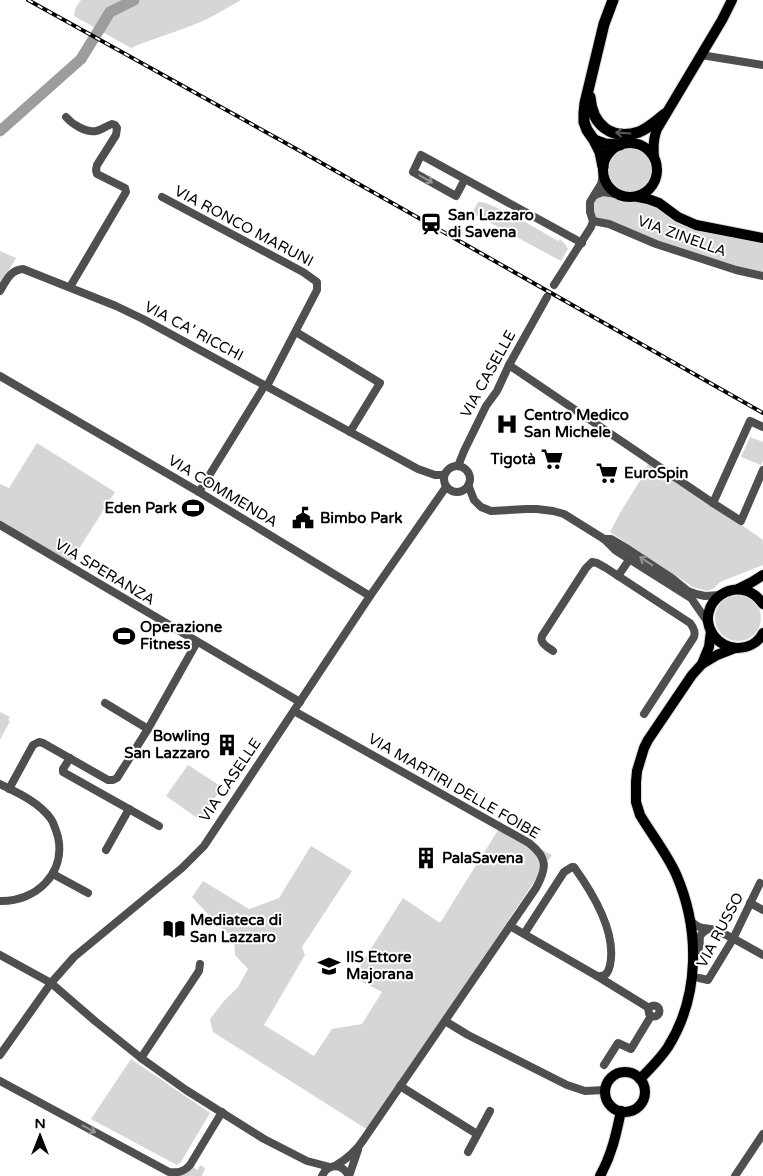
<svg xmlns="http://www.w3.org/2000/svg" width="763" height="1176" font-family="'Varela Round',sans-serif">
  <rect width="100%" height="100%" fill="#fff"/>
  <g fill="#d6d6d6">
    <path d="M81 0H241C225 9 210 19 193 25 173 33 151 39 131 48L74 16 75 9Z"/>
    <circle cx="630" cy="170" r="22"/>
    <path d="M616 194C623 197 629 198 637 197L678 217 763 238V276L593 221 592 197Z"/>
    <path d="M478 202C486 201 494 208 504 210L558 241 560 239 565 244 568 249 561 261 472 213Z"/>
    <path d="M0 251 16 258 0 285Z"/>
    <path d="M750 437 763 442V461L761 465 741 457Z"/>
    <path d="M37 443 115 492 68 566 0 527V484L9 488Z"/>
    <path d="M651 461 763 540V565L720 582 714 588 707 591 693 587 610 532 620 513 641 479 640 474Z"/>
    <circle cx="738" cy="618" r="23"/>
    <path d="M0 712 10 717 8 720 10 721 0 740Z"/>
    <path d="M188 765 222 787 200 820 166 796Z"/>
    <path d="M500 827 552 855 368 1130 213 1032 210 1019 224 1001 238 987 248 969 235 955 234 937 220 927 192 897 203 881 249 909 279 898 311 846 352 871 302 947 305 955 264 1025 314 1056 332 1029 362 1024 382 992 353 977 403 898 440 923Z"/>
    <path d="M131 1059 210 1113 181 1162 177 1165 91 1119Z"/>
    <path d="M200 1165 205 1168 202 1176H180L187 1173 193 1167 198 1170Z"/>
  </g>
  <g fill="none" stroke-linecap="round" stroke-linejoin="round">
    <path stroke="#9d9d9d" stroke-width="11" d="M0 131 81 59 110 12 134 0"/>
    <g stroke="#dbdbdb" stroke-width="12">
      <g id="major">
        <circle cx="630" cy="170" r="27"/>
        <path d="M654 157C653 147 653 139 657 129L722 20 732 0"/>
        <path d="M638 197 648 199 659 203 678 217 696 225 763 238"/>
        <path d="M738 589 752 582 763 575"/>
        <path d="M763 604C739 569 691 604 714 636 719 643 729 648 737 648 748 648 758 643 763 633"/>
        <path d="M702 664 717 655 735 648"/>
        <circle cx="625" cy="1092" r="20"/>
        <path d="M640 1079C650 1069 660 1059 668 1047 700 996 700 929 676 874 667 854 652 835 640 815L636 802V782L637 771 644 748 648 740 692 675 702 664 709 647 711 631"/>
        <path d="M600 1176C612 1154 616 1135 621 1111"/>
      </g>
    </g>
    <g stroke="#dbdbdb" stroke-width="13">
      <g id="highway">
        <path d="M590 97C592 125 612 141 639 132 649 128 657 120 665 114"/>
        <path d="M594 140 605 144 620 145"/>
        <path d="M603 167 600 152 594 140 587 130 584 122V113L585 103 604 24 613 0"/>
      </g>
    </g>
    <g stroke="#4f4f4f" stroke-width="8">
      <path d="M701 55 763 65"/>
      <path d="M66 117C72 124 86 133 96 131 102 130 106 126 112 124L115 125 117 128 116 135 97 165 96 170 97 174 125 188 126 192 70 287"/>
      <path d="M465 179 456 196 413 172 421 155 582 243"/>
      <path d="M595 195 603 192 616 194"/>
      <path d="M162 197 303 272 317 282V290L267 386"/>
      <path d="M593 221 609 224 656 244 736 270 763 276"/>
      <path d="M554 285 591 227 593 221 590 212V202L601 184 603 175"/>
      <path d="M0 291C6 281 10 270 23 269L116 306 143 319 418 469 435 475H443"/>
      <path d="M296 332 380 383 350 432"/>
      <path d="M509 365 713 503 741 521 763 470"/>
      <path d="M0 376 199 492 370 596"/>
      <circle cx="457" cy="479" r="13"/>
      <path d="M458 466 464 451 486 406 497 391 509 365 547 297"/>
      <path d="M469 487 474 500 481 507 491 511 526 509H537L553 511 564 514 604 539 615 550 691 598 709 624"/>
      <path d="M199 492 265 385"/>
      <path d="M713 503 750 421 763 427"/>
      <path d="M0 525 300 702"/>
      <path d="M604 539H611L628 549 672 578 688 591 696 594 705 596 720 595"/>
      <path d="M618 576 629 560"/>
      <path d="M553 651C548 647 539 643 542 636L586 568 592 562 597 563 606 568 690 623C694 628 696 632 694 637L644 714"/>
      <path d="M105 703 148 729"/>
      <path d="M294 711 529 843C548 858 547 868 536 888L364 1139C357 1150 347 1159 335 1166"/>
      <path d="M70 758 63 769V772L159 826"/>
      <path d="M0 784C18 793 39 802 51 819 54 824 56 830 58 837 66 873 36 902 0 901"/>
      <path d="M9 789 33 745 39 742 43 743 108 780H113L117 778 148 729 197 642"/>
      <path d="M106 850 129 809"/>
      <path d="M53 874 88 893"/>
      <path d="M750 903 763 910"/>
      <path d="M690 920C701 932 706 926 718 931 734 938 748 947 763 955"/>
      <path d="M510 926 597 976C606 977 608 973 610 965 617 933 592 892 574 867H572L564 872 524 934"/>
      <path d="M0 955 51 983 95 1021 141 1058 186 1090 264 1139 307 1161 330 1167"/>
      <path d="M693 956C695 953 698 951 699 948 702 938 695 937 708 929"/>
      <path d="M597 976 649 1008"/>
      <path d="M699 978 708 980 733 939 760 883"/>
      <circle cx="654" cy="1011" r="5.5"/>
      <path d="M445 1021 468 1035 567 1085 585 1091 605 1090"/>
      <path d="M0 1055 51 983 74 957 182 868 204 846 370 596 446 487"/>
      <path d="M141 1058 199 971 200 964"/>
      <path d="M604 1065 618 1043 631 1049 651 1016"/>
      <path d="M0 1081 169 1172C178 1173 184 1172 190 1165L222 1112"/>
      <path d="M400 1086 477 1134"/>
      <path d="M468 1152 490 1111"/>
      <path d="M322 1176C328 1163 342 1163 349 1176"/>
      <path d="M349 1176 358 1150"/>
      <path d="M735 1176 763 1134"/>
    </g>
    <use href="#major" stroke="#000" stroke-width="10"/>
    <use href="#highway" stroke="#000" stroke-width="11"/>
    <g stroke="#000" stroke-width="4">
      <path id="rail" d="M28 0 318 161 763 413"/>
    </g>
    <use href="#rail" stroke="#fff" stroke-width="2" stroke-dasharray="5.5" stroke-linecap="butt"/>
  </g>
  <defs><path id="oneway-shaft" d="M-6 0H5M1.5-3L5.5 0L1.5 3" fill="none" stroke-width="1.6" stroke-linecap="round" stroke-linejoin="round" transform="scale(1.25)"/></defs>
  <use stroke="#595959" href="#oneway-shaft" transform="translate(623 133) rotate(-176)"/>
  <g stroke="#959595">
    <use href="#oneway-shaft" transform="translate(426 179) rotate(29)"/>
    <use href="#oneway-shaft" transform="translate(646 561) rotate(-147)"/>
    <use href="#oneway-shaft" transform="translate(89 1129) rotate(28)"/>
  </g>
  <defs>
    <g id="station-bare" transform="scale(1.725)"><path d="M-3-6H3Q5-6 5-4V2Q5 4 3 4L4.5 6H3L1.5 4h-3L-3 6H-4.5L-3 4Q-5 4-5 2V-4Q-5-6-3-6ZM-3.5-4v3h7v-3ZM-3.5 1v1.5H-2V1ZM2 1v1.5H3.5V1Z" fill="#000" stroke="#fff" stroke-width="2.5" paint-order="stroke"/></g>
    <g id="hospital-bare" transform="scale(1.725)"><path d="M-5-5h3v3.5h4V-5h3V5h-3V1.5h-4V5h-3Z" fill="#000" stroke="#fff" stroke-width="2.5" paint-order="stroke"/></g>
    <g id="supermarket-bare" transform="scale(1.725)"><path d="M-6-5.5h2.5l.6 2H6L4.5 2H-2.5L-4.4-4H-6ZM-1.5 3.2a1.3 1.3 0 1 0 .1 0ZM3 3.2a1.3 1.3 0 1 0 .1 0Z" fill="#000" stroke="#fff" stroke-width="2.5" paint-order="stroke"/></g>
    <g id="stadium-bare" transform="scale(1.725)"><path d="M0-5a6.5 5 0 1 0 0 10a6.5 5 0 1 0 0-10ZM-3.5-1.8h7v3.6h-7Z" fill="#000" stroke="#fff" stroke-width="2.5" paint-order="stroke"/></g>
    <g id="civic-bare" transform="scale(1.725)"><path d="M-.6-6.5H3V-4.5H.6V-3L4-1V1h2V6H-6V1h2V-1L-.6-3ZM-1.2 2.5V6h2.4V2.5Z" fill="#000" stroke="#fff" stroke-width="2.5" paint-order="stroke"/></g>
    <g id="building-bare" transform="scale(1.725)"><path d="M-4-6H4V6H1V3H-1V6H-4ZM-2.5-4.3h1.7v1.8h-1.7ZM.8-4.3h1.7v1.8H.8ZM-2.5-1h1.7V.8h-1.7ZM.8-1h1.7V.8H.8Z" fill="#000" stroke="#fff" stroke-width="2.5" paint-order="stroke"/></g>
    <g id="library-bare" transform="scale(1.725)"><path d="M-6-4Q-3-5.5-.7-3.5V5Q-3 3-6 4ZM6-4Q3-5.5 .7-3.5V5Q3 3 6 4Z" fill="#000" stroke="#fff" stroke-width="2.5" paint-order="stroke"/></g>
    <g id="school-bare" transform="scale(1.725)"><path d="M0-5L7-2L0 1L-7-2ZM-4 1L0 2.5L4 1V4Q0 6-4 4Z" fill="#000" stroke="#fff" stroke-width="2.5" paint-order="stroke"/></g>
  </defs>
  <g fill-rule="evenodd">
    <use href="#station-bare" x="431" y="224"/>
    <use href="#hospital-bare" x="507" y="424"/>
    <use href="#supermarket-bare" x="552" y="459"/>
    <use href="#supermarket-bare" x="607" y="473"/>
    <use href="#stadium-bare" x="193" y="508"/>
    <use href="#civic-bare" x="303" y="518"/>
    <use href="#stadium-bare" x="124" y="636"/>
    <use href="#building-bare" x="227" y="745"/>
    <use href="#building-bare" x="426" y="858"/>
    <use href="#library-bare" x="174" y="929"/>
    <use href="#school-bare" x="329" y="966"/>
  </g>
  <g text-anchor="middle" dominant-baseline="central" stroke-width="4" stroke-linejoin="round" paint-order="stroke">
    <g font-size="15" font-weight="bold" fill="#000" stroke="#fff" text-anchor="start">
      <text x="448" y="215">San Lazzaro<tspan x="448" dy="17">di Savena</tspan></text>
      <text x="524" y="415">Centro Medico<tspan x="524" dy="17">San Michele</tspan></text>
      <text x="536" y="459" text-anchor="end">Tigotà</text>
      <text x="624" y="473">EuroSpin</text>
      <text x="177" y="508" text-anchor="end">Eden Park</text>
      <text x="320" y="518">Bimbo Park</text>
      <text x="140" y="627">Operazione<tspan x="140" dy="17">Fitness</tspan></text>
      <text x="210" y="736" text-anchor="end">Bowling<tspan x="210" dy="17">San Lazzaro</tspan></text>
      <text x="442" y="858">PalaSavena</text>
      <text x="190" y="920">Mediateca di<tspan x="190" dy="17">San Lazzaro</tspan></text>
      <text x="346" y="957">IIS Ettore<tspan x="346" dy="17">Majorana</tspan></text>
    </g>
    <g font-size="15" fill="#000" stroke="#fff">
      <text transform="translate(244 226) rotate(28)">VIA RONCO MARUNI</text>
      <text transform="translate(682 236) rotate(20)">VIA ZINELLA</text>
      <text transform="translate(194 331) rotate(28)">VIA CA' RICCHI</text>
      <text transform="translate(488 374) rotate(-61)">VIA CASELLE</text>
      <text transform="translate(223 491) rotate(31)">VIA COMMENDA</text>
      <text transform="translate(105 572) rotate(31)">VIA SPERANZA</text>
      <text transform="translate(230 780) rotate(-56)">VIA CASELLE</text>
      <text transform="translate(454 786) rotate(30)">VIA MARTIRI DELLE FOIBE</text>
      <text transform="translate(720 930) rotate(-62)">VIA RUSSO</text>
    </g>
  </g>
  <g transform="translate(40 1136)" stroke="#ffffff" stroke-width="4" paint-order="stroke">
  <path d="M0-4L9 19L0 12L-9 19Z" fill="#000000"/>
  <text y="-8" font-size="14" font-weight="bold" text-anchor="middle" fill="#000000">N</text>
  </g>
</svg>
